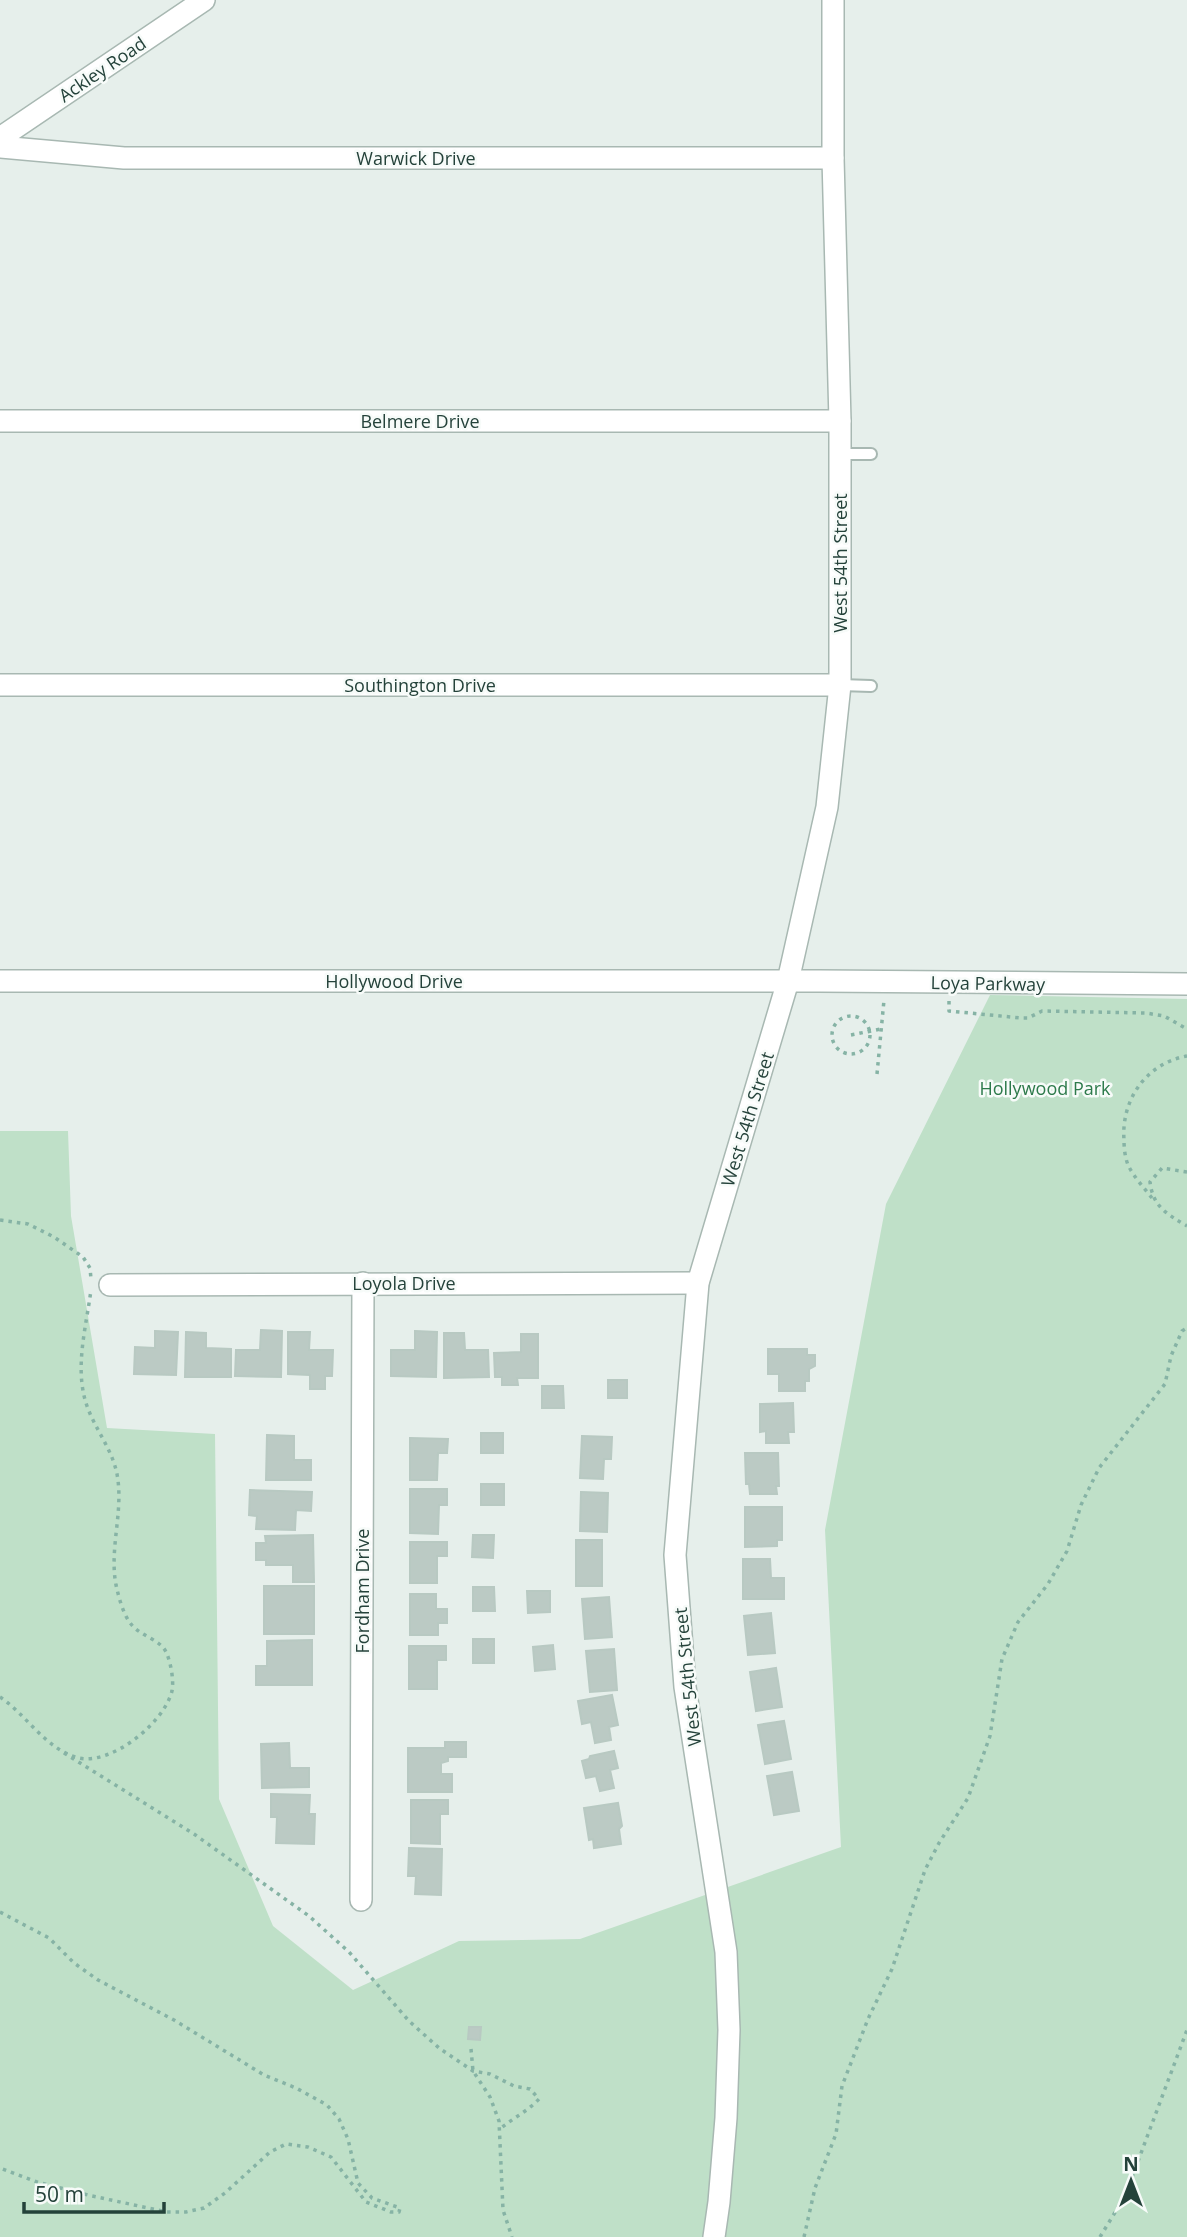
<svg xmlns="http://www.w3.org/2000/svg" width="1187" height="2237" font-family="'Open Sans',sans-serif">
  <rect width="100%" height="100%" fill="#e6efeb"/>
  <path fill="#bfe0c8" d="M990 995 1187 999V2237H0V1131H68L71 1216 107 1428 215 1434 219 1799 273 1926 353 1990 459 1941 580 1939 841 1847 825 1530 886 1204Z"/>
  <g fill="#bbcac4" stroke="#b8c9c2" stroke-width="2">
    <path d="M261 1330 282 1331 281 1377 235 1376 236 1350H260Z"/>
    <path d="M155 1331 178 1332 176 1375 134 1374 135 1347 155 1348Z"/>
    <path d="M415 1331 437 1332 436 1377 391 1376V1350H415Z"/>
    <path d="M186 1332 206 1333V1348L231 1349V1377H185Z"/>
    <path d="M288 1332H310L309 1350H333L332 1376H325V1389H310V1375L288 1374Z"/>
    <path d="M444 1333H464L465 1350H488L489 1377 444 1378Z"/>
    <path d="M521 1334H538V1378H517L518 1385H502V1377H495L494 1353 521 1352Z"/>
    <path d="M768 1349H807V1355H815V1366L809 1369V1381H805V1391H779V1374H768Z"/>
    <rect x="608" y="1380" width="19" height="18"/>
    <path d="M542 1386H563L564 1408H542Z"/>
    <path d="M793 1403 794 1432H788L789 1443H766V1431L760 1432V1404Z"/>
    <rect x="481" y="1433" width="22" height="20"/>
    <path d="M267 1435 294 1436V1460H311V1480H266Z"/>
    <path d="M582 1436 612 1437 611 1459H604L603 1479 580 1478Z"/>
    <path d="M410 1438 448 1439 447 1453H438L437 1480H410Z"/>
    <path d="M745 1453H778L779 1486H776L777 1494H750L749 1484H746Z"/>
    <rect x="481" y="1484" width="23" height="21"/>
    <path d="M410 1489H447V1505H439L438 1534 410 1533Z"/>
    <path d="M250 1490 312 1492 311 1511 296 1510 295 1530 256 1529 257 1516 249 1515Z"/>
    <path d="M581 1492 608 1493 607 1532 580 1531Z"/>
    <path d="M745 1507H782V1540H777V1546L745 1547Z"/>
    <path d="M313 1535 314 1582H293V1565H266V1560H256V1543H266L265 1536Z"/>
    <path d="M473 1535H494L493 1558 472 1557Z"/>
    <rect x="576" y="1540" width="26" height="46"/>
    <path d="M410 1542H447V1556H437V1583H410Z"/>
    <path d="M743 1559H770L771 1578H784V1599H743Z"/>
    <rect x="264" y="1586" width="50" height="48"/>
    <path d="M473 1587H494L495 1611H473Z"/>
    <path d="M527 1591H550V1612L528 1613Z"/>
    <path d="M410 1594H436V1609H447V1623H438V1635H410Z"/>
    <path d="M609 1597 612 1637 585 1639 582 1599Z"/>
    <path d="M771 1613 775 1653 748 1655 744 1616Z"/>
    <rect x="473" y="1639" width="21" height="24"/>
    <path d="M312 1640V1685H256V1666H267V1641Z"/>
    <path d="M553 1645 555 1669 535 1671 533 1647Z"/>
    <path d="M409 1646H446V1660H437V1689H409Z"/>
    <path d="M614 1649 617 1690 590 1692 586 1651Z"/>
    <path d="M776 1668 782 1707 756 1711 750 1672Z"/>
    <path d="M612 1695 618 1725 609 1727 611 1740 595 1743 591 1722 582 1724 578 1701Z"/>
    <path d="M784 1721 791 1759 765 1764 758 1725Z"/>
    <path d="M445 1742H466V1757H448V1761L441 1763V1774H452V1792H408V1748H445Z"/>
    <path d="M289 1743 290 1768H309V1787L262 1788 261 1744Z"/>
    <path d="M614 1751 618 1768 610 1770 614 1788 600 1791 596 1776 586 1778 582 1761 589 1759 590 1756Z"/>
    <path d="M792 1772 799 1811 774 1815 767 1776Z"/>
    <path d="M271 1794 310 1795 309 1814H315L314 1844 276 1843 277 1817H271Z"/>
    <path d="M411 1800H448V1814H440V1844L411 1843Z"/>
    <path d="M618 1803 622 1826 619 1829 621 1844 594 1848 593 1839 589 1840 584 1808Z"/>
    <path d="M409 1848 442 1849 441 1895 415 1894 416 1876H408Z"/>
    <path d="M469 2027H481L480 2040 468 2039Z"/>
  </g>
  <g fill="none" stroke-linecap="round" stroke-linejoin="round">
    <g stroke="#a8b8b2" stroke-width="14">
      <g id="service">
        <path d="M840 454H871"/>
        <path d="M840 685 871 686"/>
      </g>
    </g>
    <g stroke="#a8b8b2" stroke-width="24">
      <g id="minor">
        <path d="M0 138 204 0"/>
        <path d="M0 147 124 158H833"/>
        <path d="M0 421H840"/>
        <path d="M0 685H840"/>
        <path d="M0 981H820L1187 984"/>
        <path d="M110 1285 698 1283"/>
        <path d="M361 1900 363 1283"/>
      </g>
    </g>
    <g stroke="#a8b8b2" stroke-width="24">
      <path id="tertiary" d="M714 2237 719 2202 726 2118 729 2030 726 1952 685 1687 675 1555 698 1283 788 981 827 807 840 685V421L833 158V0"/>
    </g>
    <g stroke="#86b3a5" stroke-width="3.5" stroke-dasharray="3.5 5" stroke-linecap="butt">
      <path d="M949 1001V1011L1021 1018H1028L1042 1011 1146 1013 1164 1016 1187 1029"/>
      <circle cx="851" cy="1035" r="19"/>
      <path d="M851 1035 881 1029"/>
      <path d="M877 1074 884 1000"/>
      <path d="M1187 1172 1162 1168 1150 1182C1153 1207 1167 1214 1187 1226"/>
      <path d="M1152 1198C1144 1188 1135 1178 1129 1167 1125 1159 1124 1148 1124 1140 1121 1099 1147 1063 1187 1056"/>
      <path d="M0 1220 28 1224 54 1237 83 1257 90 1268 91 1279"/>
      <path d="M0 1697C27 1715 46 1750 79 1758 112 1765 164 1723 172 1691 174 1681 171 1664 167 1654 161 1639 141 1637 131 1624 123 1614 119 1598 116 1585 109 1548 124 1511 117 1474 112 1449 95 1429 87 1406 74 1369 86 1328 91 1290"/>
      <path d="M64 1753 194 1834 309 1916 349 1952 409 2021 439 2048 473 2071 490 2074 514 2086 530 2089 539 2099C528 2111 513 2118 500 2129"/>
      <path d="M0 1912 49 1938 74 1963 98 1980 174 2020 264 2075 296 2088 327 2105 339 2119 348 2139 358 2183 372 2198 400 2208 399 2212H391L366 2202 331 2157 308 2147 286 2144 270 2152 225 2193 204 2208 186 2212H167L92 2196 37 2182 0 2168"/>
      <path d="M471 2049 473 2071 490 2097 499 2121 503 2210 512 2237"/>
      <path d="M804 2237 815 2188 836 2134 842 2086 868 2019 892 1969 925 1870 939 1843 968 1798 990 1736 1002 1659 1018 1622 1048 1584 1067 1551 1081 1505 1099 1468 1165 1384 1171 1356 1182 1331 1187 1328"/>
      <path d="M1100 2237 1125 2196 1187 2030"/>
    </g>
    <use href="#service" stroke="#fff" stroke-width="10"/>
    <use href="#minor" stroke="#fff" stroke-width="21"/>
    <use href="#tertiary" stroke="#fff" stroke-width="21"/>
  </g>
  <g text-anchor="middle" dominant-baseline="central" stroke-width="5" stroke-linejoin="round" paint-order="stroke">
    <g font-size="18" fill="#24423a" stroke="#f7fbf9">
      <text transform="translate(102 69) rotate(-34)">Ackley Road</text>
      <text x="416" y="158">Warwick Drive</text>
      <text x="420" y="421">Belmere Drive</text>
      <text transform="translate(840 563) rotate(-90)">West 54th Street</text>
      <text x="420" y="685">Southington Drive</text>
      <text x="394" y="981">Hollywood Drive</text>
      <text transform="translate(988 983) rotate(1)">Loya Parkway</text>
      <text transform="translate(747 1119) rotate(-73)">West 54th Street</text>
      <text x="404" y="1283">Loyola Drive</text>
      <text transform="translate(362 1591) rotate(-90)">Fordham Drive</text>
      <text transform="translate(687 1677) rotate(-96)">West 54th Street</text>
    </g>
    <g font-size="18" fill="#2d7a4b" stroke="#f7fbf9">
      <text x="1045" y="1088">Hollywood Park</text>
    </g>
  </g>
  <g transform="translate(1131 2181)" stroke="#f7fbf9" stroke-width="5" paint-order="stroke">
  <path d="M0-5L12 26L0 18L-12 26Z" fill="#24423a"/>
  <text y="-10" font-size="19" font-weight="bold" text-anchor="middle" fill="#24423a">N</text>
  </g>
  <path d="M24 2202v10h140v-10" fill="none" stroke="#24423a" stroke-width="3.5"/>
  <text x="35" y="2202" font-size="21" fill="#24423a" stroke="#f7fbf9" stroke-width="5" paint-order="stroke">50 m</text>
</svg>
